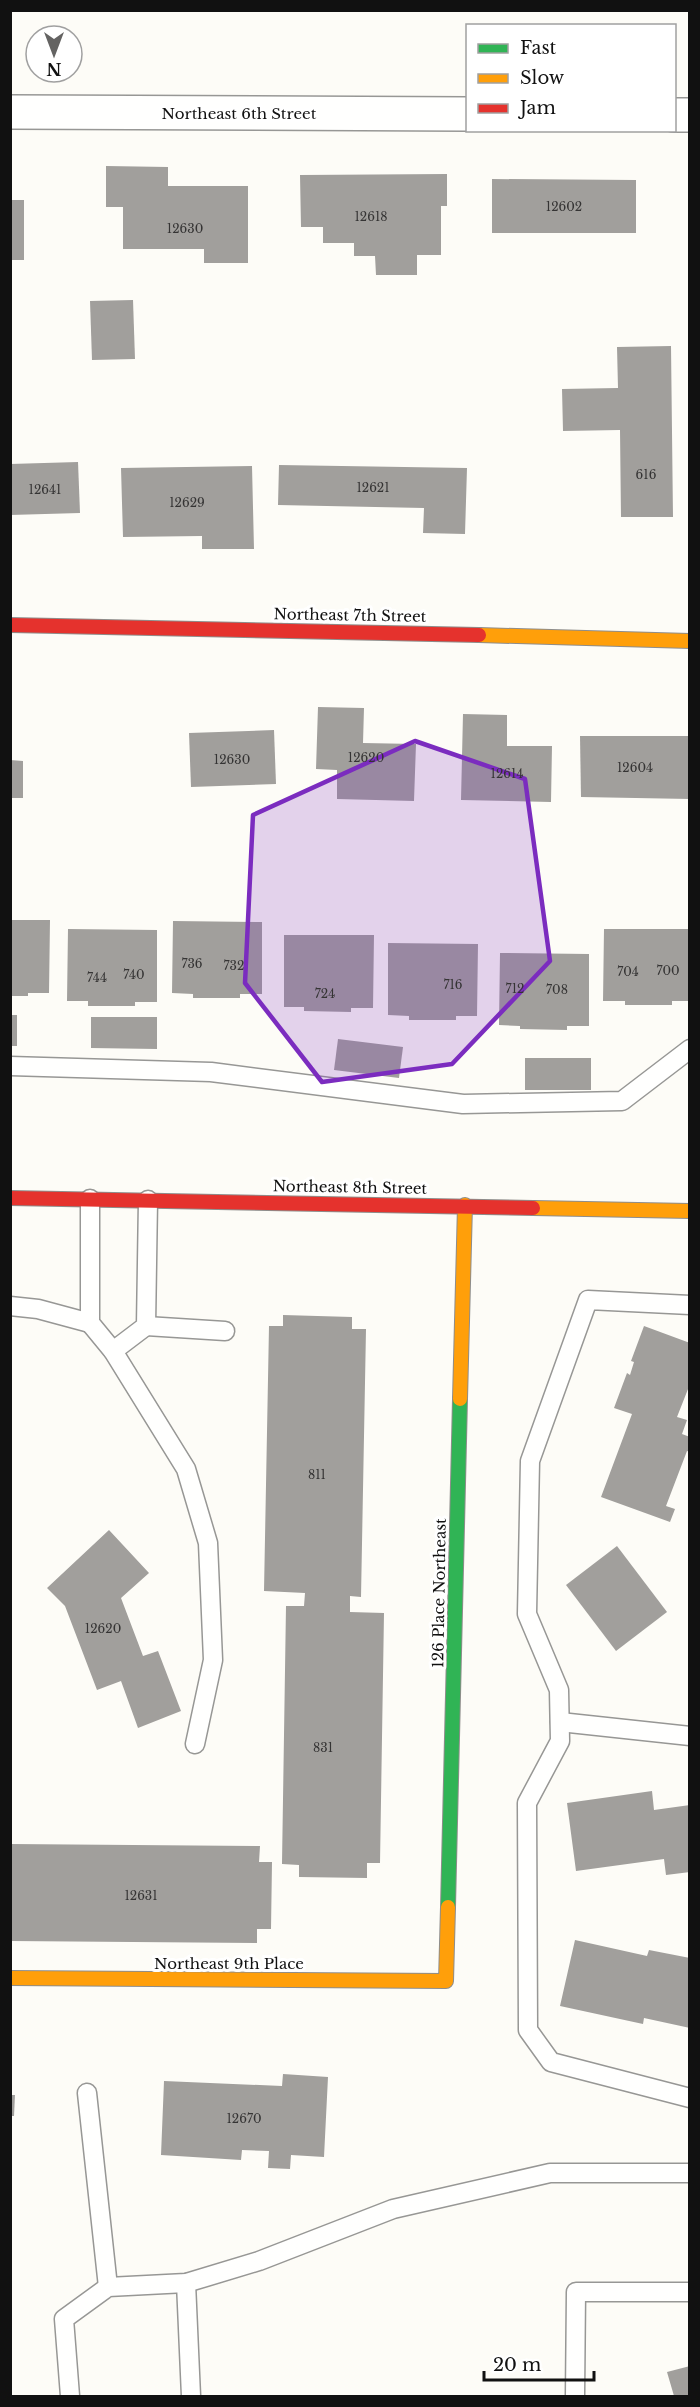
<svg xmlns="http://www.w3.org/2000/svg" width="700" height="2407" font-family="'Libre Baskerville',serif">
  <rect width="100%" height="100%" fill="#fdfcf7"/>
  <g fill="#a19f9c">
    <path d="M106 166 168 167V186H248V263H204V249H123V207H106Z"/>
    <path d="M447 174V206H441V255H417V275H376L375 256H354V243H323V227H301L300 175Z"/>
    <path d="M492 179 636 180V233H492Z"/>
    <rect x="10" y="200" width="14" height="60"/>
    <path d="M133 300 135 359 92 360 90 301Z"/>
    <path d="M671 346 673 517H621L620 430 563 431 562 389 618 388 617 347Z"/>
    <path d="M78 462 80 513 10 515V464Z"/>
    <path d="M279 465 467 468 465 534 423 533 424 508 278 505Z"/>
    <path d="M252 466 254 549H202V536L123 537 121 468Z"/>
    <path d="M318 707 364 708 363 743 416 744 414 801 337 799V770L316 769Z"/>
    <path d="M463 714 507 715V746H552L551 802 461 800Z"/>
    <path d="M274 730 276 784 191 787 189 733Z"/>
    <path d="M580 736H690V799L581 797Z"/>
    <path d="M10 760 23 761V798H10Z"/>
    <path d="M10 920H50L49 993H28V996H10Z"/>
    <path d="M173 921 262 922V994H240V998H193V994L172 993Z"/>
    <path d="M68 929 157 930V1002H135V1006H88V1001H67Z"/>
    <path d="M604 929H690V1001H672V1005H625V1001H603Z"/>
    <path d="M284 935H374L373 1008H351V1012L304 1011V1007H284Z"/>
    <path d="M388 943 478 944 477 1016H456V1020H409V1016L388 1015Z"/>
    <path d="M500 953 589 954V1026H567V1030L520 1029V1026L499 1025Z"/>
    <rect x="10" y="1015" width="7" height="31"/>
    <path d="M91 1017H157V1049L91 1048Z"/>
    <path d="M338 1039 403 1047 399 1078 334 1070Z"/>
    <rect x="525" y="1058" width="66" height="32"/>
    <path d="M283 1315 352 1317V1329H366L361 1597 350 1596V1612L384 1613 380 1863H367V1878L299 1877V1865L282 1864 286 1606H304L305 1593 264 1591 269 1326H283Z"/>
    <path d="M644 1326 690 1343V1384L677 1417 687 1420 682 1434 690 1437V1452L687 1451 666 1506 675 1509 670 1522 601 1497 632 1414 614 1408 627 1373 630 1375 634 1362 631 1361Z"/>
    <path d="M109 1530 149 1573 121 1598 143 1656 158 1651 181 1711 138 1728 121 1681 97 1690 65 1606 47 1588Z"/>
    <path d="M617 1546 667 1612 616 1651 566 1585Z"/>
    <path d="M652 1791 654 1810 690 1805V1872L666 1875 664 1859 576 1871 567 1803Z"/>
    <path d="M10 1844 260 1846 259 1862H272L271 1929H257V1943L10 1941Z"/>
    <path d="M575 1940 647 1956 649 1950 690 1958V2028L644 2018 643 2024 560 2006Z"/>
    <path d="M283 2074 328 2077 324 2157 291 2155 290 2169 268 2168 269 2151 242 2150 241 2160 161 2155 164 2081 282 2086Z"/>
    <path d="M10 2095H15L14 2116H10Z"/>
    <path d="M690 2366V2396H674L667 2372Z"/>
  </g>
  <g fill="none" stroke-linecap="round" stroke-linejoin="round">
    <g stroke="#979795" stroke-width="21">
      <g id="lane">
        <path d="M10 1066 211 1072 463 1104 622 1101 690 1049"/>
        <path d="M90 1199V1323L113 1351 186 1469 208 1543 213 1660 195 1744"/>
        <path d="M690 1305 588 1300 530 1461 527 1614 559 1690 560 1741 527 1803 528 2030 551 2062 690 2098"/>
        <path d="M10 1306 38 1309 90 1323"/>
        <path d="M146 1326 225 1331"/>
        <path d="M113 1351 146 1326 148 1200"/>
        <path d="M560 1722 690 1736"/>
        <path d="M87 2093 108 2287"/>
        <path d="M186 2283 191 2396"/>
        <path d="M70 2396 64 2319 108 2287 186 2283 259 2261 393 2209 550 2173H690"/>
        <path d="M575 2396 576 2292H690"/>
      </g>
    </g>
    <g stroke="#979795" stroke-width="36">
      <g id="street">
        <path d="M10 112 468 114"/>
        <path d="M674 115H690"/>
      </g>
    </g>
    <g stroke="#8e8d8b" stroke-width="16">
      <path id="fast" d="M448 1907 460 1399"/>
    </g>
    <g stroke="#8e8d8b" stroke-width="16">
      <g id="slow">
        <path d="M479 635 690 641"/>
        <path d="M533 1208 690 1211"/>
        <path d="M460 1399 465 1205"/>
        <path d="M10 1978 446 1981 448 1907"/>
      </g>
    </g>
    <g stroke="#8e8d8b" stroke-width="16">
      <g id="jam">
        <path d="M10 625 479 635"/>
        <path d="M10 1198 533 1208"/>
      </g>
    </g>
    <use href="#lane" stroke="#fffffe" stroke-width="18"/>
    <use href="#street" stroke="#fffffe" stroke-width="33"/>
    <use href="#fast" stroke="#30b455" stroke-width="14"/>
    <use href="#slow" stroke="#ff9f0a" stroke-width="14"/>
    <use href="#jam" stroke="#e5322d" stroke-width="14"/>
  </g>
  <path fill="#7b2cbf" fill-opacity="0.2" stroke="#7b2cbf" stroke-width="4.5" stroke-linejoin="round" d="M415 741 525 779 550 961 452 1064 322 1082 245 983 253 815Z"/>
  <g text-anchor="middle" dominant-baseline="central" stroke-width="6" stroke-linejoin="round" paint-order="stroke">
    <g font-size="12" fill="#353434">
      <text x="564" y="206">12602</text>
      <text x="371" y="216">12618</text>
      <text x="185" y="228">12630</text>
      <text x="646" y="474">616</text>
      <text x="373" y="487">12621</text>
      <text x="45" y="489">12641</text>
      <text x="187" y="502">12629</text>
      <text x="366" y="757">12620</text>
      <text x="232" y="759">12630</text>
      <text x="635" y="767">12604</text>
      <text x="507" y="773">12614</text>
      <text x="192" y="963">736</text>
      <text x="234" y="965">732</text>
      <text x="668" y="970">700</text>
      <text x="628" y="971">704</text>
      <text x="134" y="974">740</text>
      <text x="97" y="977">744</text>
      <text x="453" y="984">716</text>
      <text x="515" y="988">712</text>
      <text x="557" y="989">708</text>
      <text x="325" y="993">724</text>
      <text x="317" y="1474">811</text>
      <text x="103" y="1628">12620</text>
      <text x="323" y="1747">831</text>
      <text x="141" y="1895">12631</text>
      <text x="244" y="2118">12670</text>
    </g>
    <g font-size="15" fill="#111" stroke="#fff">
      <text x="239" y="113">Northeast 6th Street</text>
      <text transform="translate(350 615) rotate(1)">Northeast 7th Street</text>
      <text transform="translate(350 1187) rotate(1)">Northeast 8th Street</text>
      <text transform="translate(439 1593) rotate(-89)">126 Place Northeast</text>
      <text x="229" y="1963">Northeast 9th Place</text>
    </g>
  </g>
  <rect width="700" height="2407" fill="none" stroke="#111111" stroke-width="24"/>
  <rect x="466" y="24" width="210" height="108" fill="#ffffff" stroke="#a0a0a0" stroke-width="1.5"/>
  <rect x="478" y="44" width="30" height="9" fill="#30b455" stroke="#a0a0a0" stroke-width="1.5"/>
  <text x="520" y="54" font-size="18" fill="#111111">Fast</text>
  <rect x="478" y="74" width="30" height="9" fill="#ff9f0a" stroke="#a0a0a0" stroke-width="1.5"/>
  <text x="520" y="84" font-size="18" fill="#111111">Slow</text>
  <rect x="478" y="104" width="30" height="9" fill="#e5322d" stroke="#a0a0a0" stroke-width="1.5"/>
  <text x="520" y="114" font-size="18" fill="#111111">Jam</text>
  <g transform="translate(54 54) rotate(180)"><circle r="28" fill="#ffffff" stroke="#a0a0a0" stroke-width="1.5"/>
  <path d="M0-4.5L10 22L0 15L-10 22Z" fill="#646362"/>
  <text y="-9" font-size="16" font-weight="bold" text-anchor="middle" fill="#111111">N</text>
  </g>
  <path d="M484 2371v9h110v-9" fill="none" stroke="#111111" stroke-width="3"/>
  <text x="493" y="2371" font-size="18" fill="#111111" stroke="#ffffff" stroke-width="4.5" paint-order="stroke">20 m</text>
</svg>
